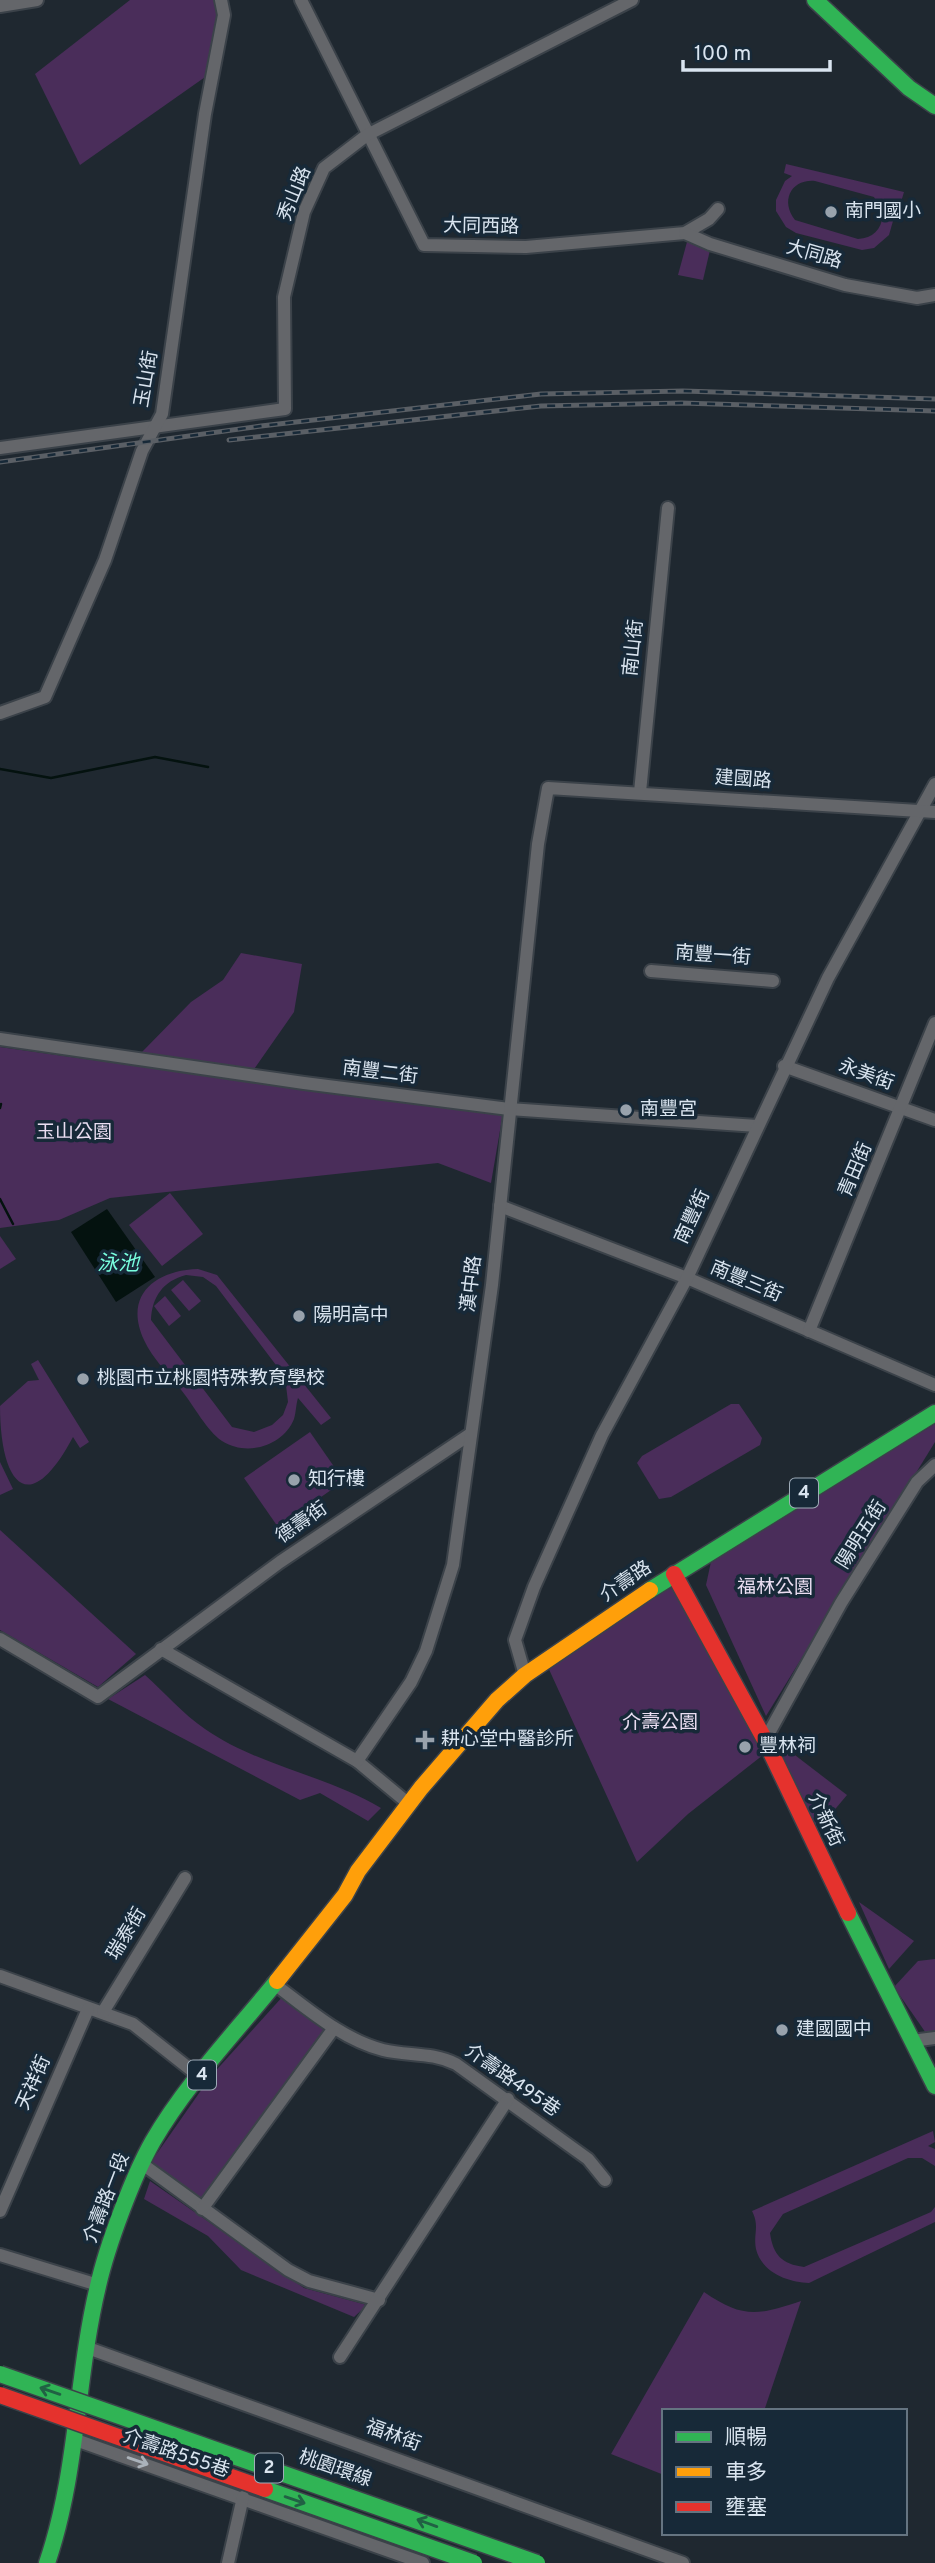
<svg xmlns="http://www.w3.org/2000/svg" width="935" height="2563" font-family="Overpass,'Noto Sans TC',sans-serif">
  <rect width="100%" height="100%" fill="#1f2830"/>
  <g fill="#4a2d5a" fill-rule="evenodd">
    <path d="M130 0H216L218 18 208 75 80 165 35 74Z"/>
    <path d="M786 164 904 192 901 202 890 200 895 214 889 235 874 248 862 250 796 233 786 227 776 211V200L785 181 792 176 784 173ZM815 181 874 197 883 215C881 230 873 238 858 239L795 220C780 201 791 179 815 181Z"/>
    <path d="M687 242 701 243 710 250 703 280 678 275Z"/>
    <path d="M241 953 302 964 294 1012 252 1072 142 1052 191 1002 223 980Z"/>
    <path d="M0 1047 320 1092 503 1113 491 1183 438 1163 110 1198 59 1220 0 1228Z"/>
    <path d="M170 1193 203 1234 162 1266 129 1225Z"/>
    <path d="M0 1236 16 1259 0 1269Z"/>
    <path d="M198 1269 217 1275 331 1418 321 1425 298 1398C296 1404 296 1413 294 1419 283 1446 247 1457 222 1441 207 1431 194 1406 182 1391 170 1376 152 1358 144 1340 123 1295 156 1270 198 1269ZM186 1275 203 1277 216 1286 285 1377 288 1402 283 1415 272 1425 254 1432 232 1427 151 1320C152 1297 163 1281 186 1275Z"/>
    <path d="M183 1280 201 1301 189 1311 171 1290Z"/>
    <path d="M165 1296 181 1316 169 1326 154 1306Z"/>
    <path d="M38 1360 89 1442 80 1448 73 1437C27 1523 0 1480 0 1406L28 1381 39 1380 31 1364Z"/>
    <path d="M731 1404H739L762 1438 760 1445 671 1497 659 1499 637 1463 642 1456Z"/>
    <path d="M935 1424V1442L766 1716 706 1585 712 1557Z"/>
    <path d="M310 1432 344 1481 278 1527 244 1478Z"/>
    <path d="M0 1462 13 1489 0 1495Z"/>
    <path d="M0 1530 136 1654 98 1687 0 1630Z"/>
    <path d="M678 1577 763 1755 688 1814 637 1862 547 1665Z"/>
    <path d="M145 1675C164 1692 183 1714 205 1729 258 1766 326 1775 381 1808L368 1821 320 1793 300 1800 108 1699Z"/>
    <path d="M787 1749 847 1795 821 1826 812 1825 779 1756Z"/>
    <path d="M859 1902 914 1941 889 1969Z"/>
    <path d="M935 1959V2035L928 2036 894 1987 918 1961Z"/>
    <path d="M284 1995 327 2025 201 2200 151 2162 211 2076Z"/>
    <path d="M933 2131 935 2142 928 2146 935 2149V2166L922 2158H908L783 2214 770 2233C773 2255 782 2264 804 2267L931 2212 935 2207V2222L809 2283C788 2282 762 2273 756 2249 753 2233 760 2227 752 2211Z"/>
    <path d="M150 2181 304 2288 367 2305 354 2317 241 2270 208 2236 144 2199Z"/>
    <path d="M704 2292C742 2318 757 2316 801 2301L764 2411H664V2475L611 2454Z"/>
  </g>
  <path fill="#04120f" d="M107 1209 155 1277 116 1302 71 1232Z"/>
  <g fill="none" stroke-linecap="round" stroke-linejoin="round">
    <g stroke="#04120f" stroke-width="2.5">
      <path d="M0 769 51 778 155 757 208 767"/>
      <path d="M0 1108 1 1104"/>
      <path d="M0 1199 13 1224"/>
    </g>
    <g stroke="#3b4249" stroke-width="16">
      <g id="street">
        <path d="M301 0 424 245 526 247 685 233 709 219 718 209"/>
        <path d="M0 6 37 0"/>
        <path d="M685 233 710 244 845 285 917 298 935 295"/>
        <path d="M0 448 285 409 284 297 304 212 324 168 367 135 632 0"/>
        <path d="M0 713 45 697 105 560 142 451 162 414 205 114 224 15 221 0"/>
        <path d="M640 792 668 508"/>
        <path d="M651 971 773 981"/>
        <path d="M0 1039 304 1083 509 1109 757 1126"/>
        <path d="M784 1066 935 1120"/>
        <path d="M500 1206 687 1278 935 1385"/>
        <path d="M809 1331 935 1023"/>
        <path d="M0 1639 98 1697 280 1562 469 1435"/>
        <path d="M161 1649 357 1761 409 1804"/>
        <path d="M525 1675 515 1640 534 1587 602 1435 687 1278 828 978 935 784"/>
        <path d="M765 1740 841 1603 917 1482 935 1465"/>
        <path d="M357 1761 411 1682 426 1651 453 1565 492 1285 538 844 548 788 935 812"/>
        <path d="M0 1976 133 2024 200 2077"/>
        <path d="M273 1983C307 2008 341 2039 383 2050 408 2056 432 2052 456 2064L588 2159 605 2180"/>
        <path d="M103 2012 185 1878"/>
        <path d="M912 2041 935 2038"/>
        <path d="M141 2163 288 2270 309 2281 379 2300"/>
        <path d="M202 2209 334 2028"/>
        <path d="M0 2211 88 2009"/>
        <path d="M0 2255 98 2285"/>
        <path d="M88 2348 683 2563"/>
        <path d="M340 2357 508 2099"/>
        <path d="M73 2439 423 2563"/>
        <path d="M228 2563 243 2497"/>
      </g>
    </g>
    <g stroke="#3b4249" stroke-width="19">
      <g id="fast">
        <path d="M815 0 909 88 935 106"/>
        <path d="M650 1590 935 1413"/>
        <path d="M848 1913 935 2086"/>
        <path d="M47 2563C78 2473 76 2377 98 2286 107 2246 133 2176 153 2141 186 2084 235 2033 277 1981"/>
      </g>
    </g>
    <g stroke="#3b4249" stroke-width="19">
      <path id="slow" d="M277 1981 345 1895 358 1871 421 1788 497 1700 525 1675 650 1590"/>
    </g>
    <g stroke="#3b4249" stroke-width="19">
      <path id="jam" d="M674 1574 765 1740 848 1913"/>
    </g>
    <use href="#street" stroke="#64666a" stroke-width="12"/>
    <use href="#fast" stroke="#30b455" stroke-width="16"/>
    <use href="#slow" stroke="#ff9f0a" stroke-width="16"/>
    <use href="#jam" stroke="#e5322d" stroke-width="16"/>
    <g stroke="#5a5f65" stroke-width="5">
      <g id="rail">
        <path d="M229 440 541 406 681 403 935 411"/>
        <path d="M0 462 261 426 541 394 683 391 935 399"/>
      </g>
    </g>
    <use href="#rail" stroke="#172938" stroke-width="2.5" stroke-dasharray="8" stroke-linecap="butt"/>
    <g stroke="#3b4249" stroke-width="19" stroke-linecap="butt">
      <g id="fast-bridge">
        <path d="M0 2374 537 2563"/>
        <path d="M265 2489 474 2563"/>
      </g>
    </g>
    <g stroke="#3b4249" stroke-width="19" stroke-linecap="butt">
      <path id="jam-bridge" d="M0 2395 265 2489"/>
    </g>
    <use href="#fast-bridge" stroke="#30b455" stroke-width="16"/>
    <use href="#jam-bridge" stroke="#e5322d" stroke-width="16"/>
  </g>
  <defs><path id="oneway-shaft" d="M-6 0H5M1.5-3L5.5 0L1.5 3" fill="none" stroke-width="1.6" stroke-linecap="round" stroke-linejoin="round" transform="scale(1.75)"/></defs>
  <g stroke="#216144">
    <use href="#oneway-shaft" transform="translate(50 2391) rotate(-161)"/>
    <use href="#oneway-shaft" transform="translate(295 2500) rotate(19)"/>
    <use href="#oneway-shaft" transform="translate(427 2523) rotate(-160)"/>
  </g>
  <use stroke="#aab2ba" href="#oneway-shaft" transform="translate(138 2461) rotate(19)"/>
  <g fill="#98a2ac" stroke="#172938" stroke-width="2.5">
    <circle cx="831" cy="212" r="7"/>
    <circle cx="626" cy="1110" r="7"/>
    <circle cx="299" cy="1316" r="7"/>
    <circle cx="83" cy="1379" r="7"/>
    <circle cx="294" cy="1480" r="7"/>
    <path d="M421.5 1729.5h7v7h7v7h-7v7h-7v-7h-7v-7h7z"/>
    <circle cx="745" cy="1747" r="7"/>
    <circle cx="782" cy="2030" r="7"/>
  </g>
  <g text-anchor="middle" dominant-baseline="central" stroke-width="7" stroke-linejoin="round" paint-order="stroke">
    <g fill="#172938" stroke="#9facb8" stroke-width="2">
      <rect x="790" y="1478.5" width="28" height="29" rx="5"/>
      <rect x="188" y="2060.5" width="28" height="29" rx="5"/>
      <rect x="255" y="2453.5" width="28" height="29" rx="5"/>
    </g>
    <g font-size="18" font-weight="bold" fill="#d9e4ef">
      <text x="804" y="1493">4</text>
      <text x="202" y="2075">4</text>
      <text x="269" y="2468">2</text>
    </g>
    <g font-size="19" fill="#d9e4ef" stroke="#172938">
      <text transform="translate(295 194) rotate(-68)">秀山路</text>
      <text transform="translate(481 227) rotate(1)">大同西路</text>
      <text transform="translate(814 255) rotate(16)">大同路</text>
      <text transform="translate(147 379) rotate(-80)">玉山街</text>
      <text transform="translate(634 648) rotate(-84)">南山街</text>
      <text transform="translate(743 780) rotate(4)">建國路</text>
      <text transform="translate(713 956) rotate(4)">南豐一街</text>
      <text transform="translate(380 1073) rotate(7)">南豐二街</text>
      <text transform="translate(866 1075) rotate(20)">永美街</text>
      <text transform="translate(856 1170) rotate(-67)">青田街</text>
      <text transform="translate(693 1217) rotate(-65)">南豐街</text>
      <text transform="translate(746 1282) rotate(23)">南豐三街</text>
      <text transform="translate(472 1284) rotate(-83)">漢中路</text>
      <text transform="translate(302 1523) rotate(-35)">德壽街</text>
      <text transform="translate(862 1535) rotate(-58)">陽明五街</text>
      <text transform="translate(626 1582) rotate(-34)">介壽路</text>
      <text transform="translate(825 1820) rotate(65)">介新街</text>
      <text transform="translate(127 1934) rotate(-59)">瑞泰街</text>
      <text transform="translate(512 2081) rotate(35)">介壽路495巷</text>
      <text transform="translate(34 2083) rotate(-66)">天祥街</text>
      <text transform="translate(107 2198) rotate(-69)">介壽路一段</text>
      <text transform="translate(393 2436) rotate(20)">福林街</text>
      <text transform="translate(176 2454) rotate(19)">介壽路555巷</text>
      <text transform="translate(335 2469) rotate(19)">桃園環線</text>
    </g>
    <g font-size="19" fill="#d9e4ef" stroke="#172938" text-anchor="start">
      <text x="845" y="212">南門國小</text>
      <text x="640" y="1110">南豐宮</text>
      <text x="313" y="1316">陽明高中</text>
      <text x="97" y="1379">桃園市立桃園特殊教育學校</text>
      <text x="308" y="1480">知行樓</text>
      <text x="441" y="1740">耕心堂中醫診所</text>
      <text x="759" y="1747">豐林祠</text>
      <text x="796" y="2030">建國國中</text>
    </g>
    <g font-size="19" fill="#eaddf1" stroke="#172938">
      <text x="74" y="1133">玉山公園</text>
      <text x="775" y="1588">福林公園</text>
      <text x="660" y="1723">介壽公園</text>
    </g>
    <g font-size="21" font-style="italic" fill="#79ffdf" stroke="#172938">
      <text x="118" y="1264">泳池</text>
    </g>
  </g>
  <rect x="662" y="2409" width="245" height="126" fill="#172938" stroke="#657481" stroke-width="2"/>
  <rect x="676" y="2432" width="35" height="10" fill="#30b455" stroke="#657481" stroke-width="2"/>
  <text x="725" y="2444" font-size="21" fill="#d9e4ef">順暢</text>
  <rect x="676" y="2467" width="35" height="10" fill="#ff9f0a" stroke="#657481" stroke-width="2"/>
  <text x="725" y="2479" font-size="21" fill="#d9e4ef">車多</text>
  <rect x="676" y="2502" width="35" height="10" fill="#e5322d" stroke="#657481" stroke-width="2"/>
  <text x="725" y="2514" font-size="21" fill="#d9e4ef">壅塞</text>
  <path d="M683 60v10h147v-10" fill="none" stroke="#d9e4ef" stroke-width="3.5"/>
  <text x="694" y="60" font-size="21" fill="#d9e4ef" stroke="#172938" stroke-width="5" paint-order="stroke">100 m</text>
</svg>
